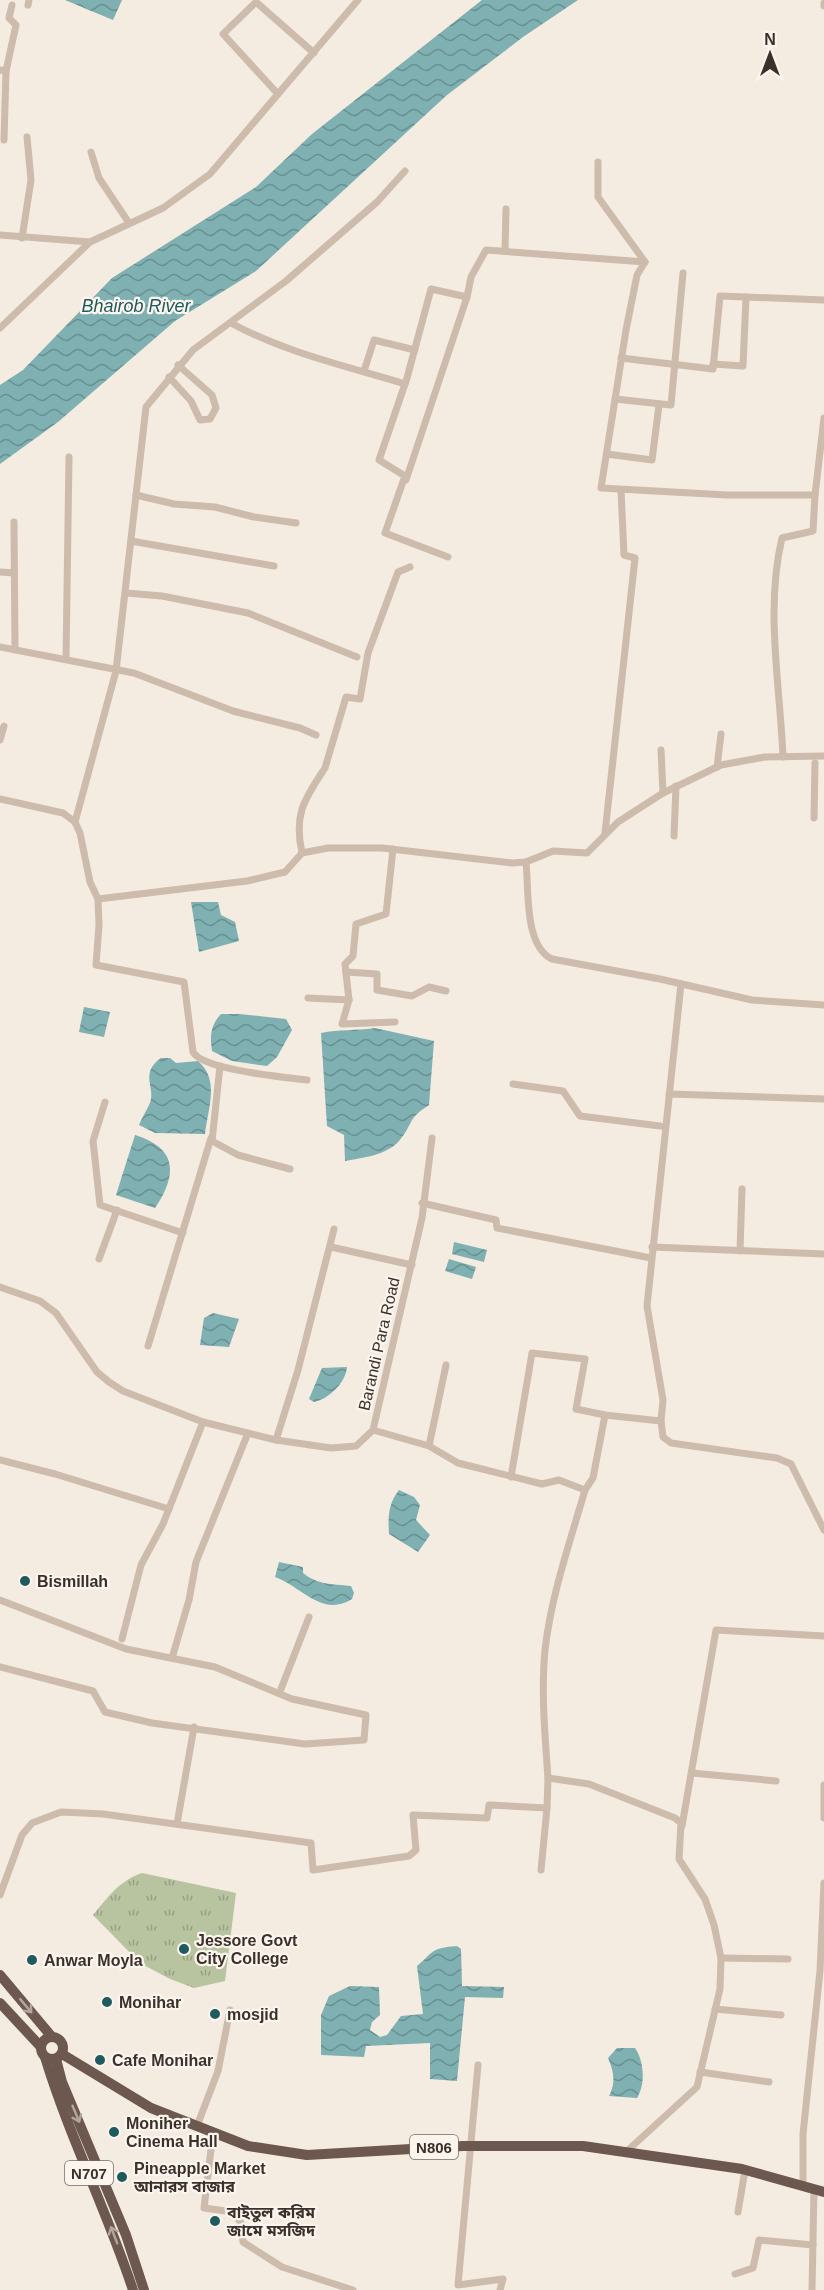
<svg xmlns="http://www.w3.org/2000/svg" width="824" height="2290" font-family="Helvetica,'Noto Sans Bengali',sans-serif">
  <defs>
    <pattern id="park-tufts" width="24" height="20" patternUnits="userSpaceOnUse" patternTransform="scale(1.5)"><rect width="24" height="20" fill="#b8c4a0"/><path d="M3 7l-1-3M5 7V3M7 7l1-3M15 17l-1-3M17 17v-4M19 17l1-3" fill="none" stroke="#97a083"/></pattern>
    <pattern id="water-waves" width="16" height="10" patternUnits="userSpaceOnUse" patternTransform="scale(1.5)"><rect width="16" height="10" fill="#7fb0b2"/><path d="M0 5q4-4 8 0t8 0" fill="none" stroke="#699091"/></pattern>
  </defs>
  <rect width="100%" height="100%" fill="#f4ebe1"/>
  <path fill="url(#park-tufts)" d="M142 1873 236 1893 225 1981 194 1988 170 1979 140 1963 93 1915C108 1897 119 1881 142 1873Z"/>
  <g fill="url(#water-waves)">
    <path d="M65 0H122L113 20Z"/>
    <path d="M482 0H578L523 37 447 95 256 271 175 321 58 422 0 464V385L23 370 112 278 256 187 312 134Z"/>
    <path d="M191 902H218L221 915 235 922 239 941 199 952Z"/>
    <path d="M84 1007 110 1012 104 1037 79 1032Z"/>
    <path d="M221 1014H239L286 1019 292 1030 277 1057 267 1066 232 1061 212 1051C210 1036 210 1026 221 1014Z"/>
    <path d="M375 1028 434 1041 429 1105C406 1120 414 1123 399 1141 387 1155 362 1158 345 1161L344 1135 327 1126 321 1033C339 1029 356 1031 375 1028Z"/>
    <path d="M161 1058H170L176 1063 198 1061C220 1080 208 1108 205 1134L155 1133 139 1125C142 1117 147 1110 150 1103 156 1088 139 1073 161 1058Z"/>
    <path d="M135 1135C177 1148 178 1174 155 1208L116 1195Z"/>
    <path d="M454 1242 487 1250 484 1262 452 1254Z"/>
    <path d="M449 1259 476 1267 472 1279 445 1271Z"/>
    <path d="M213 1313 239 1319 229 1347 200 1345 204 1318Z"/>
    <path d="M347 1367C346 1382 329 1399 314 1402L309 1399 322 1368Z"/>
    <path d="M399 1490 414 1497 420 1505 416 1520 430 1535 418 1552 389 1534C388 1517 388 1504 399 1490Z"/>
    <path d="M279 1562 303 1567V1573C318 1585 332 1584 351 1586L354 1593 352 1599C322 1618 301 1586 275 1577Z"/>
    <path d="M457 1946 461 1949 462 1986 504 1987 503 1998 465 1997 457 2081 430 2079V2043L366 2046 364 2057 321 2055V2015L329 1996 350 1986 379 1987 380 2015 372 2022 370 2030 380 2037 387 2035 401 2016 423 2014 417 1966C434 1952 430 1948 457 1946Z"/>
    <path d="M617 2048H635C644 2061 646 2084 637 2098L609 2096C616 2083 614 2072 608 2058Z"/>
  </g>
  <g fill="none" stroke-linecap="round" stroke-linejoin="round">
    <g stroke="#cdbbac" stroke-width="7">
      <path d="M824 3V6"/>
      <path d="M28 5 29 0"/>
      <path d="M0 70 6 71 16 25 9 18 12 5"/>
      <path d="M278 94 223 34 256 2 314 53"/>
      <path d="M4 140 6 71"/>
      <path d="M91 152 99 178 129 223"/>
      <path d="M598 162V197L645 262 637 275 626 330 601 488 727 495H815L813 531 782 538C765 609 780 685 783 757"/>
      <path d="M0 235 90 242 163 208 210 174 358 0"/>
      <path d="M22 238 31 180 27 137"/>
      <path d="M505 250 506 209"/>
      <path d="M231 323C286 353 346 366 405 384"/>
      <path d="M0 328 90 242"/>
      <path d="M621 358 713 369 720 296 824 300"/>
      <path d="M713 364 743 366 746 297"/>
      <path d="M364 371 374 340 415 350"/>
      <path d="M169 377 191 401 200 420 210 419 216 408 212 395 178 365"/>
      <path d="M615 399 671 405 683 273"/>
      <path d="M607 454 652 460 659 405"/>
      <path d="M406 480 467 297"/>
      <path d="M136 495 174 504 215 507 254 517 296 523"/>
      <path d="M815 495 824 418"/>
      <path d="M14 522 15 648"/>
      <path d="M131 541 274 566"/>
      <path d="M448 557 385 533 405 476 379 460 407 378 431 289 467 297 471 277 486 250 645 262"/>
      <path d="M0 572 14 573"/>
      <path d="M126 593 162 596 248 613 357 657"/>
      <path d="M0 647 134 673 233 711 300 728 316 735"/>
      <path d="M66 659 69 457"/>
      <path d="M0 740 4 726"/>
      <path d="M661 750 663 793"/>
      <path d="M717 767 721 734"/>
      <path d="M325 768 346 697 360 699 368 653 398 572 410 567"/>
      <path d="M0 799 63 813 75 822 80 833 90 882 98 899 99 925 96 965 184 982 193 1052C203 1070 284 1077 307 1080"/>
      <path d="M814 818 815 763"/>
      <path d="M75 822 116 671 146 407 193 350 286 281 377 202 405 171"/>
      <path d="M605 833 635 558 624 555 621 490"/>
      <path d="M674 836 676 786"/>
      <path d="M302 853C294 816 303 801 323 771"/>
      <path d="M526 862C529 890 524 946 552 959L660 979 752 1000 824 1005"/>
      <path d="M98 899 247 881 285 872 302 853 328 848H382L512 863 526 862 553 851 587 853 618 822 663 793 721 765 765 757 824 756"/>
      <path d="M346 972 377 974V990L412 996 429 987 446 991"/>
      <path d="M308 998 349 1000 345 964 353 956 356 924 386 914 393 849"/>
      <path d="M349 1000 342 1024 395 1022"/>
      <path d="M220 1066 212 1141 238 1155 290 1169"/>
      <path d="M513 1084 563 1091 580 1116 660 1126"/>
      <path d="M669 1094 824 1099"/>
      <path d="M105 1102 93 1141 100 1205 183 1233"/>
      <path d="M422 1203 496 1220 497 1228 651 1258"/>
      <path d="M331 1247 412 1265"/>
      <path d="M652 1247 824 1254"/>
      <path d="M740 1251 742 1189"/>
      <path d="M99 1259 117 1210"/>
      <path d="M0 1287 40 1301 56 1313 97 1372 109 1382 123 1391 203 1422 276 1440 331 1448 356 1446 373 1430 422 1218 432 1138"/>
      <path d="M148 1346 211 1138"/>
      <path d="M661 1421 663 1400 647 1306 681 984"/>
      <path d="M373 1430 429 1446 458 1463 542 1484 559 1480 585 1490C570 1542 551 1596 545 1650 541 1693 545 1736 548 1778L589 1784 675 1818 681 1823 679 1859 705 1899 714 1925 721 1958 720 1989 697 2087 627 2151"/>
      <path d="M276 1440 298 1370 334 1229"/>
      <path d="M429 1446 446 1365"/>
      <path d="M0 1460 55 1474 169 1509"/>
      <path d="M511 1477 532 1353 585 1359 576 1409 605 1415"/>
      <path d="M585 1490 593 1478 605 1415 661 1421 663 1437 671 1443 777 1458 791 1464 824 1530"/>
      <path d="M0 1600 126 1649 215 1667 292 1699 366 1715 364 1740 305 1744 152 1723 105 1712 93 1691 0 1667"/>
      <path d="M122 1639 141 1565 163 1524 203 1422"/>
      <path d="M172 1658 189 1600 196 1562 248 1433"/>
      <path d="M281 1689 309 1617"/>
      <path d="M692 1773 776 1781"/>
      <path d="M824 1785V1818"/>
      <path d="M177 1824 194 1727"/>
      <path d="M682 1826 716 1630 824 1636"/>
      <path d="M541 1870 547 1808"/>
      <path d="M0 1895 22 1835 32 1823 61 1812 103 1814 311 1843 313 1870 409 1856 416 1850 413 1815 487 1818 489 1805 547 1808 548 1778"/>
      <path d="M721 1958 788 1959"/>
      <path d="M715 2009 781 2015"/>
      <path d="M478 2065 458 2285 503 2279 500 2290"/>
      <path d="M700 2072 769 2082"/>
      <path d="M197 2126 218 2071 230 2010"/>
      <path d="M213 2133 204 2208 233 2212 241 2223 243 2242 282 2267 353 2290"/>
      <path d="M803 2186V2134L820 1971 824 1883"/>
      <path d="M738 2212 745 2170"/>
      <path d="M735 2274 753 2268 759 2240 813 2245"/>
      <path d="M812 2290 814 2189"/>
    </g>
    <g stroke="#6c584f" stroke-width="10">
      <path d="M0 1975 52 2037"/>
      <path d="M0 2003 41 2047"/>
      <circle cx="52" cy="2048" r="11"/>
      <path d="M62 2054 151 2108 248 2146 307 2155 463 2146H583L742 2169 824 2192"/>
      <path d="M45 2057C69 2136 107 2211 133 2290"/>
      <path d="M56 2059 62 2082 126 2235 144 2290"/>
    </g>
  </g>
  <defs><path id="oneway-shaft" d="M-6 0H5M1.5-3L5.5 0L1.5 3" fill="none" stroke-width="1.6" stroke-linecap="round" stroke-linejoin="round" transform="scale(1.5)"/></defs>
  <g stroke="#b4a69e">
    <use href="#oneway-shaft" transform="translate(26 2006) rotate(50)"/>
    <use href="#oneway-shaft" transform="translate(76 2114) rotate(67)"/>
    <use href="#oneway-shaft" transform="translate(114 2235) rotate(-111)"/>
  </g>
  <g fill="#1f5a5e" stroke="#fbf5ee" stroke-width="2">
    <circle cx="25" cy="1581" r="6"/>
    <circle cx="184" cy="1949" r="6"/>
    <circle cx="32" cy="1960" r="6"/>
    <circle cx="107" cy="2002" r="6"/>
    <circle cx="215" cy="2014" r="6"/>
    <circle cx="100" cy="2060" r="6"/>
    <circle cx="114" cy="2132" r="6"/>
    <circle cx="122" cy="2177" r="6"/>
    <circle cx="215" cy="2221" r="6"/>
  </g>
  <g text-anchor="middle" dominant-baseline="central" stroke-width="4.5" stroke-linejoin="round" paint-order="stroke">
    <g fill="#fbf5ee" stroke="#756b66" stroke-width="1.5">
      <rect x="410" y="2135" width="48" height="24" rx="4.5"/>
      <rect x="65" y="2161" width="48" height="24" rx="4.5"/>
    </g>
    <g font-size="15" font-weight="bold" fill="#3b302b">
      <text x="434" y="2147">N806</text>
      <text x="89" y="2173">N707</text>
    </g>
    <g font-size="16" fill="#3b302b" stroke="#fbf5ee">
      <text transform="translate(379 1344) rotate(-77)">Barandi Para Road</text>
    </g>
    <g font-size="16" font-weight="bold" fill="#3b302b" stroke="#fbf5ee" text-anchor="start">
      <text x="37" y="1581">Bismillah</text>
      <text x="196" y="1940">Jessore Govt<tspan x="196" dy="18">City College</tspan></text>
      <text x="44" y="1960">Anwar Moyla</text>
      <text x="119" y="2002">Monihar</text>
      <text x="227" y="2014">mosjid</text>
      <text x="112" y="2060">Cafe Monihar</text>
      <text x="126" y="2123">Moniher<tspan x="126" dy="18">Cinema Hall</tspan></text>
      <text x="134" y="2168">Pineapple Market<tspan x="134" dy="18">আনারস বাজার</tspan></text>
      <text x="227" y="2212">বাইতুল করিম<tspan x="227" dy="18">জামে মসজিদ</tspan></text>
    </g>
    <g font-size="18" font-style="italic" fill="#1f5a5e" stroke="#fbf5ee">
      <text x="136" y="306">Bhairob River</text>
    </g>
  </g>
  <g transform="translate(770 54)" stroke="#fbf5ee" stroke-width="4.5" paint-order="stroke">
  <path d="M0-4.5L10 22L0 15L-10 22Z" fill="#3b302b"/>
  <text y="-9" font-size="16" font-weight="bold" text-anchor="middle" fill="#3b302b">N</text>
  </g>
</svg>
